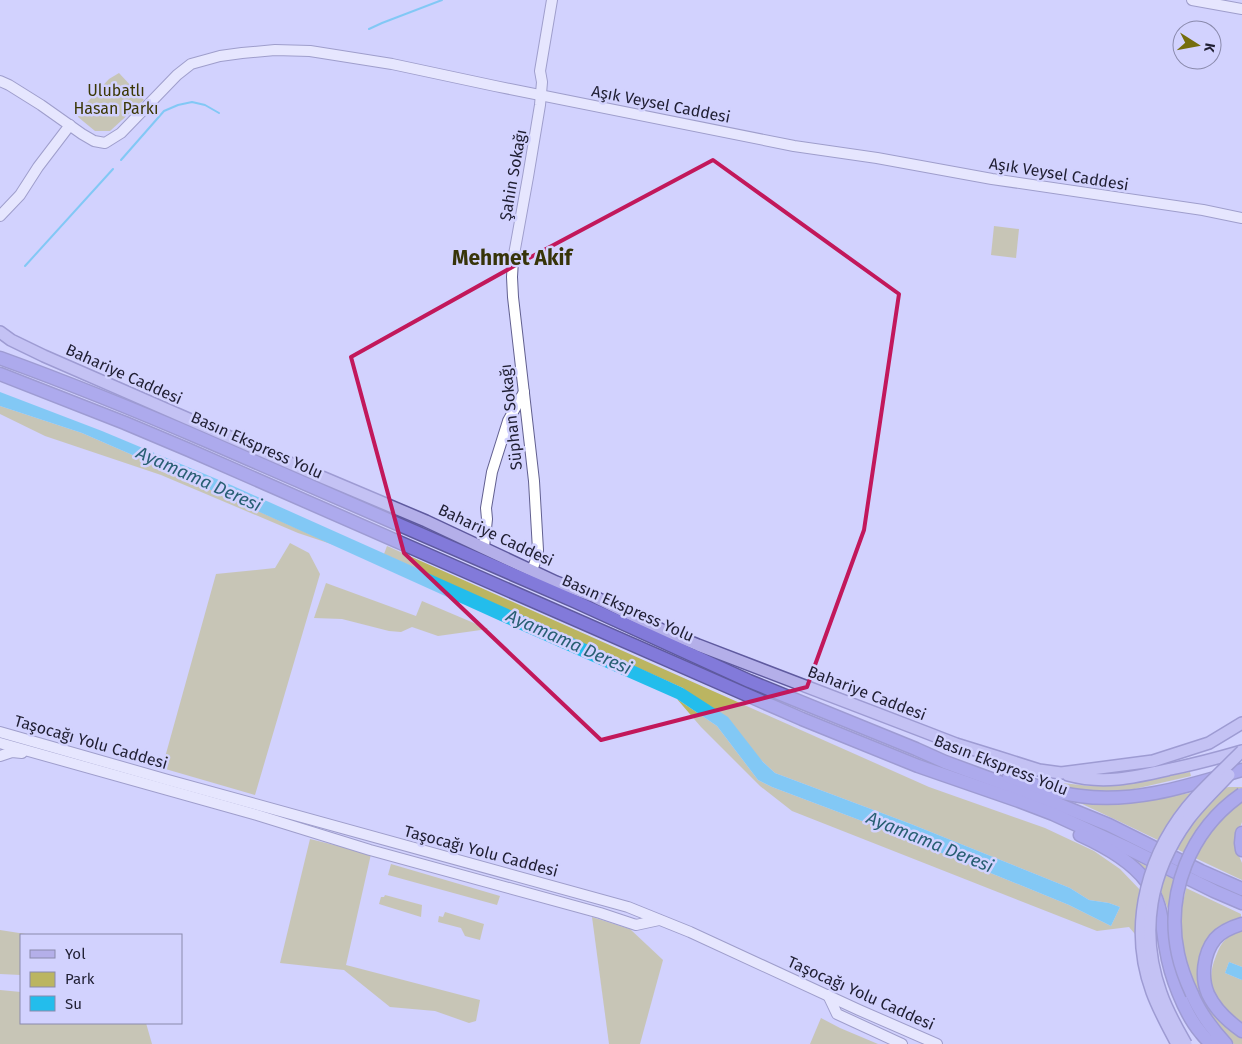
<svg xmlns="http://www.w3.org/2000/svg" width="1242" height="1044" font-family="'Fira Sans',sans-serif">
  <rect width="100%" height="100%" fill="#d2d2fe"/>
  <g fill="#bbb561">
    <path d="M119 73 144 100 110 131H95L78 117 80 110 109 79Z"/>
    <path d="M994 226 1019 229 1016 258 991 255Z"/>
    <path d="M0 406 82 433 160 467 334 545 298 533 161 475 45 436 0 414Z"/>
    <path d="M290 543 309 553 320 574 255 795 162 768 216 574 275 568Z"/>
    <path d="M387 546 929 787 1045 828 1094 851 1120 869 1143 893 1140 940 1129 927 1097 931 792 811 760 786 701 727 677 699 717 726 758 780 772 787 878 827 1069 905 1111 926 1120 907 1109 903 1089 900 1070 888 911 824 775 773 683 688 384 554Z"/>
    <path d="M326 583 416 616 422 601 488 629 438 636 412 627 401 632 389 631 342 619 314 618Z"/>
    <path d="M1190 772 1191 776 1130 790 1083 792 1058 787 1062 783 1090 786 1128 782Z"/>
    <path d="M1229 787H1242V822L1237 836V847L1239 856 1242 863V880C1188 855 1134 828 1080 803H1126Z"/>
    <path d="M310 839 371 854 346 965 480 1000 476 1021 469 1023 435 1011 390 1007 344 970 280 963Z"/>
    <path d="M1132 859 1175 880 1171 917 1161 891 1151 877Z"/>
    <path d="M391 864 500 896 497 905 388 875Z"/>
    <path d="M1186 888 1241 914V918L1221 925 1212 936 1198 967 1239 1036 1242 1038V1044H1234C1198 1010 1176 957 1182 907 1183 901 1185 895 1186 888Z"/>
    <path d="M385 895 422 905 421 917 379 904 381 897H384Z"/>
    <path d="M445 912 484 924 480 940 465 936 461 928 438 922 439 916 443 917Z"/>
    <path d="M592 917 630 929 663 960 640 1044H609Z"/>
    <path d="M0 930 32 935H21V975L0 974Z"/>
    <path d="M1239 931H1242V967L1229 962 1225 973 1242 980V1022C1229 1013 1211 996 1211 979 1211 971 1213 963 1216 956 1221 942 1226 937 1239 931Z"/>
    <path d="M0 990 21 992V1023H146L152 1044H0Z"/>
    <path d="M821 1018 840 1028 878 1044H810Z"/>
  </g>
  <g fill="#23bdec">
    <path d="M0 392 102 431 231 485 622 660 683 688 728 717 763 762 775 773 911 824 1070 888 1089 900 1109 903 1120 907 1111 926 1069 905 878 827 772 787 758 780 717 726 677 699 507 624 160 467 82 433 0 406Z"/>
    <path d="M1229 962 1242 967V980L1225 973Z"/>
  </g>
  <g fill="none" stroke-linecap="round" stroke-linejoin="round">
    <g stroke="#23bdec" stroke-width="2">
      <path d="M369 29 382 23 442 0"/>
      <path d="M121 160 164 111 178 105 192 102 205 105 219 113"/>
      <path d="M25 266 113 169"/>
    </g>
    <g stroke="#626090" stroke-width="12">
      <g id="secondary">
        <path d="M1192 0 1242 9"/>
        <path d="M0 81 9 85 41 105 82 134 94 141 105 143 121 133 177 75 191 64 220 56 242 53 275 50 310 51 392 64 495 86 794 146 877 158 992 179 1203 210 1242 218"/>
        <path d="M0 216 20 195 38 167 70 125"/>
        <path d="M484 547 487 519 486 508 492 472 508 421 524 392"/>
        <path d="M532 570 537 557 538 550 534 481 513 297 512 277 513 260 528 177 540 105 542 82 540 71 552 0"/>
        <path d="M0 732 168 780 628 907 690 932 859 1010 937 1044"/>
        <path d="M0 743 257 815 370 850 600 913 636 925 659 920"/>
        <path d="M0 756 12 752 22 753"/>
        <path d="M828 995 837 1014 902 1044"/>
      </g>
    </g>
    <g stroke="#5f5a9f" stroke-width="14">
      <g id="primary">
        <path d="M0 332 11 340 44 356 317 475 426 521 556 582 593 596 664 631 698 645 925 732 956 744 998 757 1039 770 1061 773 1153 761 1209 743 1242 723"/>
        <path d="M1068 775C1104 785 1136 777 1171 769 1195 764 1218 758 1242 751"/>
      </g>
    </g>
    <g stroke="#5f5a9f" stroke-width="15">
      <g id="highway">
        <path d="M0 358C69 383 138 411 205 440L574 601 749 681 916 749 945 762 1043 798 1109 825 1201 871 1242 889"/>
        <path d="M0 374 125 423 189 450 802 719 918 766 1019 801 1053 814 1125 847 1214 891 1242 903"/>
        <path d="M1009 777C1033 785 1056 793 1080 796 1134 804 1191 785 1242 770"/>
        <path d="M1242 833 1241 843 1242 850"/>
        <path d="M1080 835C1102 845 1131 861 1146 881 1163 903 1161 923 1166 949 1170 975 1184 1013 1201 1033 1204 1037 1208 1041 1212 1044"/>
        <path d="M1242 924C1232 927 1222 931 1215 939 1203 954 1201 978 1208 994 1215 1009 1229 1022 1242 1031"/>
        <path d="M1192 994C1200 1013 1212 1029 1226 1044"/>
      </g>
    </g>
    <use href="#secondary" stroke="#fff" stroke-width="10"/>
    <use href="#primary" stroke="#b4afe9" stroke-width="11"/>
    <use href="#highway" stroke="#827ada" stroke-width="12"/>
    <g stroke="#5f5a9f" stroke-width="14" stroke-linecap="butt">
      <g id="primary-bridge">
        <path d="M1177 1044C1168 1027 1159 1011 1152 992 1127 924 1148 850 1196 797 1211 781 1227 766 1242 751"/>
        <path d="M1186 1044C1177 1028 1167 1011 1161 993 1139 932 1150 872 1188 820 1200 804 1215 790 1229 775"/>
      </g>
    </g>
    <g stroke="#5f5a9f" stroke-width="15" stroke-linecap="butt">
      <path id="highway-bridge" d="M1192 994C1186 981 1181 968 1178 954 1165 893 1190 830 1242 794"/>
    </g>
    <use href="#primary-bridge" stroke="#b4afe9" stroke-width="11"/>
    <use href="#highway-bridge" stroke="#827ada" stroke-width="12"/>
  </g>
  <path d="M0 0H1242V1044H0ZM713 160 899 294 864 530 807 687 601 740 404 553 351 357 516 265Z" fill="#d2d2fe" fill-opacity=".55" fill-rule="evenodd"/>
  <path fill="none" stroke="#c2185b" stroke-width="4" stroke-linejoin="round" d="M713 160 899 294 864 530 807 687 601 740 404 553 351 357 516 265Z"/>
  <g text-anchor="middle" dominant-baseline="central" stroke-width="5" stroke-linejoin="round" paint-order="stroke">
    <g font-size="16" fill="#3b3705" stroke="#d2d2fe">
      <text x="116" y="90">Ulubatlı<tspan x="116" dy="18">Hasan Parkı</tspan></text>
    </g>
    <g font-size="16" fill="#1f1e32" stroke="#d2d2fe">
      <text transform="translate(661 104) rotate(11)">Aşık Veysel Caddesi</text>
      <text transform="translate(1059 174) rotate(9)">Aşık Veysel Caddesi</text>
      <text transform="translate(513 175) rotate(-80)">Şahin Sokağı</text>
      <text transform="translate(124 374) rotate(24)">Bahariye Caddesi</text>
      <text transform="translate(511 417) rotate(-96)">Süphan Sokağı</text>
      <text transform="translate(257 445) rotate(24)">Basın Ekspress Yolu</text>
      <text transform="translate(496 535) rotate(25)">Bahariye Caddesi</text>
      <text transform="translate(628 608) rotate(24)">Basın Ekspress Yolu</text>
      <text transform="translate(867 693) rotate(21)">Bahariye Caddesi</text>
      <text transform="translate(91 742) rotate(16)">Taşocağı Yolu Caddesi</text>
      <text transform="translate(1001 765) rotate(21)">Basın Ekspress Yolu</text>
      <text transform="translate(481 851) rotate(15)">Taşocağı Yolu Caddesi</text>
      <text transform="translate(861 993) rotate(24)">Taşocağı Yolu Caddesi</text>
    </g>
    <g font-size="18" font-style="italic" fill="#285f73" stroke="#d2d2fe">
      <text transform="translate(199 479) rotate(24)">Ayamama Deresi</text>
      <text transform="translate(569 642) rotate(24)">Ayamama Deresi</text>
      <text transform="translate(930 842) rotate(22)">Ayamama Deresi</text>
    </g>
    <g font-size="21" font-weight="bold" fill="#373409" stroke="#d2d2fe">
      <text x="512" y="258">Mehmet Akif</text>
    </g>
  </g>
  <rect x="20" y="934" width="162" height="90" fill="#d2d2fe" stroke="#8a8aac"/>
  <rect x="30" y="950" width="25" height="8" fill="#b4afe9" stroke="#8a8aac"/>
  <text x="65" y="959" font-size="15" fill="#1f1e32">Yol</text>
  <rect x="30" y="972" width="25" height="15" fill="#bbb561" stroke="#8a8aac"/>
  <text x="65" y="984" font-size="15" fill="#1f1e32">Park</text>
  <rect x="30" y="996" width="25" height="15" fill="#23bdec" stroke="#8a8aac"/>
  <text x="65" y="1009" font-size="15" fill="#1f1e32">Su</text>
  <g transform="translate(1197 45) rotate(101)"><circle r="24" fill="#d2d2fe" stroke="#8a8aac"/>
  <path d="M0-4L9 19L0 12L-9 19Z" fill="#756e0d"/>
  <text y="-8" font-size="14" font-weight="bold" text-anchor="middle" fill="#1f1e32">K</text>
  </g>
</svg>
